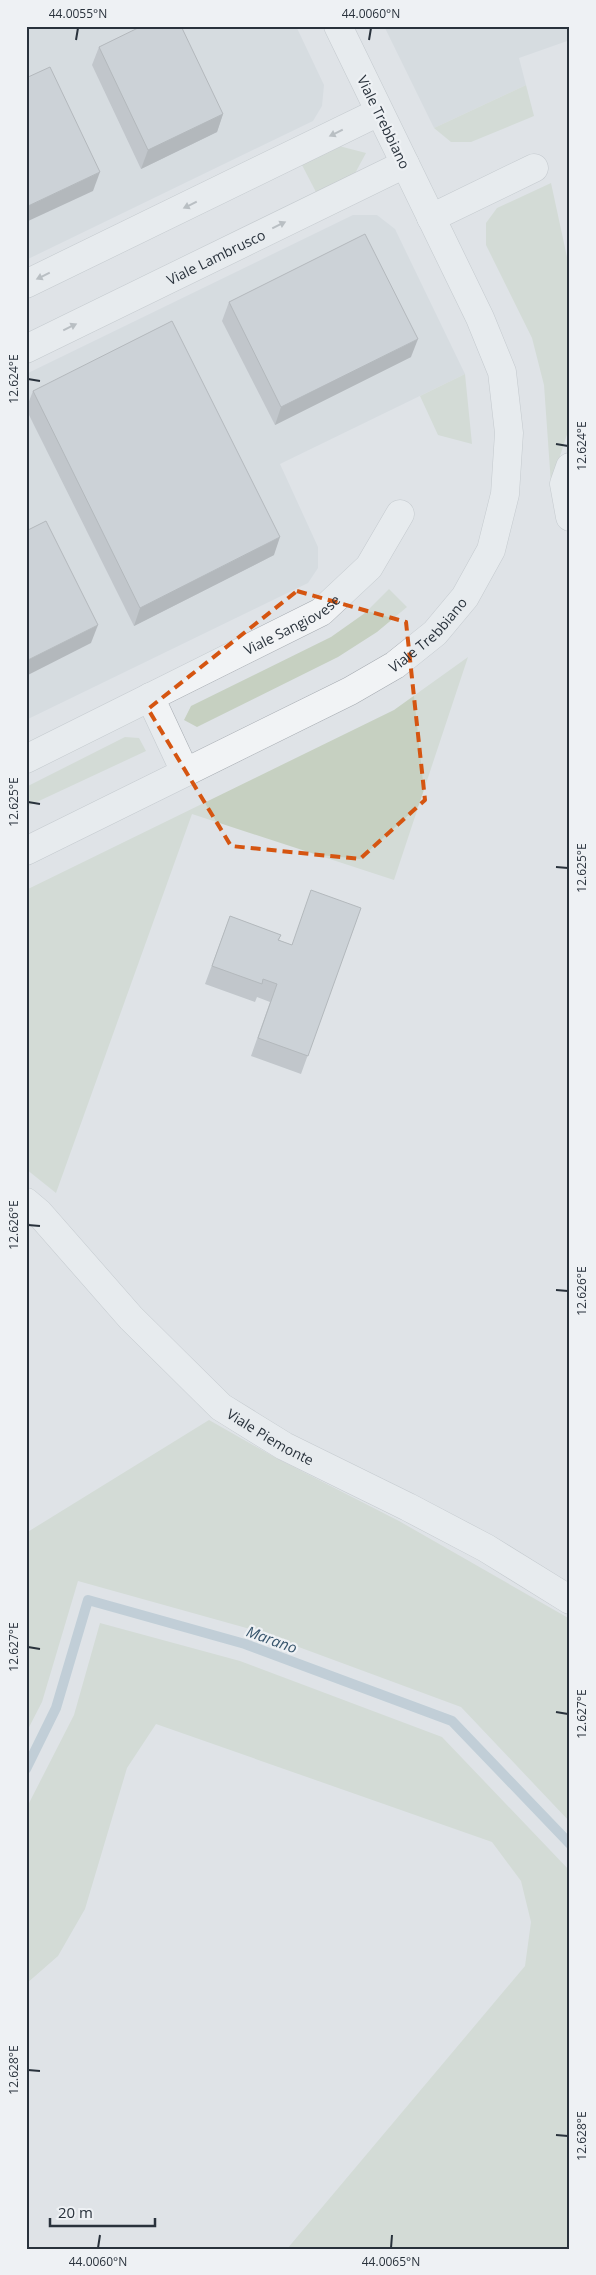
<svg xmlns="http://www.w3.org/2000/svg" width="596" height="2275" font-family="'Open Sans',sans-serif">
  <rect width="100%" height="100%" fill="#dfe3e7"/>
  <g fill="#cdd2d8">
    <path d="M26 26H296L324 85 322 106 313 121 26 260Z"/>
    <path d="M384 26H570V40L519 58 526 85 434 128Z"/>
    <path d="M353 215H377L395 229 465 374 280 464 318 547V568L308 583 26 720V374Z"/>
  </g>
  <g fill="#c6d0c1">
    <path d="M526 85 534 116 471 142H451L434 128Z"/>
    <path d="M339 146 366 153 353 177 317 194 302 165Z"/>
    <path d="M551 183 570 271V425L551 484 544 385 532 338 486 245V223L497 208Z"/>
    <path d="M465 374 472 444 438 435 420 396Z"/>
    <path d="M389 589 407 607 377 632 338 657 197 727 184 720 191 706 331 637 365 613Z"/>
    <path d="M468 657 394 880 192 814 56 1193 26 1169V890L394 710Z"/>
    <path d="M125 737 139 738 146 751 26 807V787Z"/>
    <path d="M209 1420 276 1458 399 1521 570 1619V1822L461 1707 250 1629 78 1581 42 1702 26 1733V1533Z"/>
    <path d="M100 1623 240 1661 442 1737 570 1871V2249H287L525 1966 531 1922 521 1881 492 1842 156 1724 127 1768 85 1909 58 1956 26 1984V1809L74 1715Z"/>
  </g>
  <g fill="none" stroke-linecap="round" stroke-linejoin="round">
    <path stroke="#9db4c4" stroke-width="10" d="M26 1769 56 1708 88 1600 245 1644 452 1721 570 1844"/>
    <g stroke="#a5aab0" stroke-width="29">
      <g id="minor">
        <path d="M431 218 534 168"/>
        <path d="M26 284 379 112"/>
        <path id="s1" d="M26 349 405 164"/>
        <path d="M570 467 564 484 570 517"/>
        <path d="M150 697 185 772"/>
        <path id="s2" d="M26 759 321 612 369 567 400 514"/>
        <path id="s3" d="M26 851 350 691 395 665 435 633 465 597 491 550 505 494 509 433 502 372 480 318 338 26"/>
        <path id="s4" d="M26 1202 39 1213 131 1318 221 1407 284 1446 408 1507 486 1548 570 1600"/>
      </g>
    </g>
    <use href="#minor" stroke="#f1f3f5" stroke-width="28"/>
  </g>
  <g fill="#9da2a8">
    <path d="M99 47 223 114 217 132 141 169 92 65Z"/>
    <path d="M229 302 411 357 275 425 222 321Z"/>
    <path d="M33 391 274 555 134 626 26 409Z"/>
    <path d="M361 908 301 1074 251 1056 270 1002 257 997 255 1002 205 984 230 916 281 935 279 940 292 945Z"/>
  </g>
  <g fill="#7f8488">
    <path d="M223 114 217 132 141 169 148 150Z"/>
    <path d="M100 172 93 191 26 222V207Z"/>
    <path d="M418 339 411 357 275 425 281 407Z"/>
    <path d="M280 537 274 555 134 626 140 608Z"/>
    <path d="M98 625 91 643 26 676V661Z"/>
  </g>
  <g fill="#b6bcc3" stroke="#7f8488">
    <path d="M142 26H181L223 114 148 150 99 47Z"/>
    <path d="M50 67 100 172 26 207V78Z"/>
    <path d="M365 234 418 339 281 407 229 302Z"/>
    <path d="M172 321 280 537 140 608 33 391Z"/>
    <path d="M46 521 98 625 26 661V531Z"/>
    <path d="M311 890 361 908 308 1056 258 1038 277 984 263 979 262 984 212 966 230 916 281 935 278 940 292 945Z"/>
  </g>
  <defs><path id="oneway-solid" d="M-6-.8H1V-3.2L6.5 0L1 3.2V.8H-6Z" transform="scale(1.25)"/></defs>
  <g fill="#8d9298">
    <use href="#oneway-solid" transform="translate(336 133) rotate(154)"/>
    <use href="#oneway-solid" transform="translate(190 205) rotate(154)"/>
    <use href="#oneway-solid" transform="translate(279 225) rotate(-26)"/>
    <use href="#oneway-solid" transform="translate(43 276) rotate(154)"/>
    <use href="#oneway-solid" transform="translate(70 327) rotate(-26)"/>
  </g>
  <path d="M0 0H596V2275H0ZM297 591 406 622 425 800 360 859 231 846 148 709Z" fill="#dfe3e7" fill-opacity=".55" fill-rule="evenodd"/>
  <path fill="none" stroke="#d55511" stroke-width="4" stroke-dasharray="10 6" stroke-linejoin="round" d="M297 591 406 622 425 800 360 859 231 846 148 709Z"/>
  <path fill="none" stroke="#29323c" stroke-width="2" d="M76 40 78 28M369 40 371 28M28 379 40 381M556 444 568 446M28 802 40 804M556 867 568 868M28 1225 40 1226M556 1290 568 1291M28 1647 40 1649M556 1712 568 1714M28 2070 40 2071M556 2135 568 2136M98 2248 100 2235M391 2248 392 2235"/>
  <g text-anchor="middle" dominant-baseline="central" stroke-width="4.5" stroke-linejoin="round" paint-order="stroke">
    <g font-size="14" fill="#29323c" stroke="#eef1f4">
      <text transform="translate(384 122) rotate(64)">Viale Trebbiano</text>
      <text stroke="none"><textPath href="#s1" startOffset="211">Viale Lambrusco</textPath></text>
      <text stroke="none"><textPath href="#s2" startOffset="298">Viale Sangiovese</textPath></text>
      <text stroke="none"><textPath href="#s3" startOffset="458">Viale Trebbiano</textPath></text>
      <text stroke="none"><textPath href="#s4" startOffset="341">Viale Piemonte</textPath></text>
    </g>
    <g font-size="15" font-style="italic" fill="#37556c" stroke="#eef1f4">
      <text transform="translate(272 1639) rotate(20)">Marano</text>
    </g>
  </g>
  <rect width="596" height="2275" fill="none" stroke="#eef1f4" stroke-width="55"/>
  <path d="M50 2218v8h105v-8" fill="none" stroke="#29323c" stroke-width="2.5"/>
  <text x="58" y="2218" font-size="15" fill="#29323c" stroke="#eef1f4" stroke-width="4" paint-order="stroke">20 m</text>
  <rect x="28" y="28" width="540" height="2220" fill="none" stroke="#29323c" stroke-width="2"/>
  <g font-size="12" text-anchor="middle" fill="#29323c">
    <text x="78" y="18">44.0055°N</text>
    <text x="371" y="18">44.0060°N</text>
    <text transform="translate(14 379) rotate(-90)" y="4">12.624°E</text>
    <text transform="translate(582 446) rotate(-90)" y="4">12.624°E</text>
    <text transform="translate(14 802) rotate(-90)" y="4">12.625°E</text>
    <text transform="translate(582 868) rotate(-90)" y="4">12.625°E</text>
    <text transform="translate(14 1225) rotate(-90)" y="4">12.626°E</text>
    <text transform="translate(582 1291) rotate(-90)" y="4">12.626°E</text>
    <text transform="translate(14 1647) rotate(-90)" y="4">12.627°E</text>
    <text transform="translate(582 1714) rotate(-90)" y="4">12.627°E</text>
    <text transform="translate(14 2070) rotate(-90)" y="4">12.628°E</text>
    <text transform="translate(582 2136) rotate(-90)" y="4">12.628°E</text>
    <text x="98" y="2266">44.0060°N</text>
    <text x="391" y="2266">44.0065°N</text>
  </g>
</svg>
